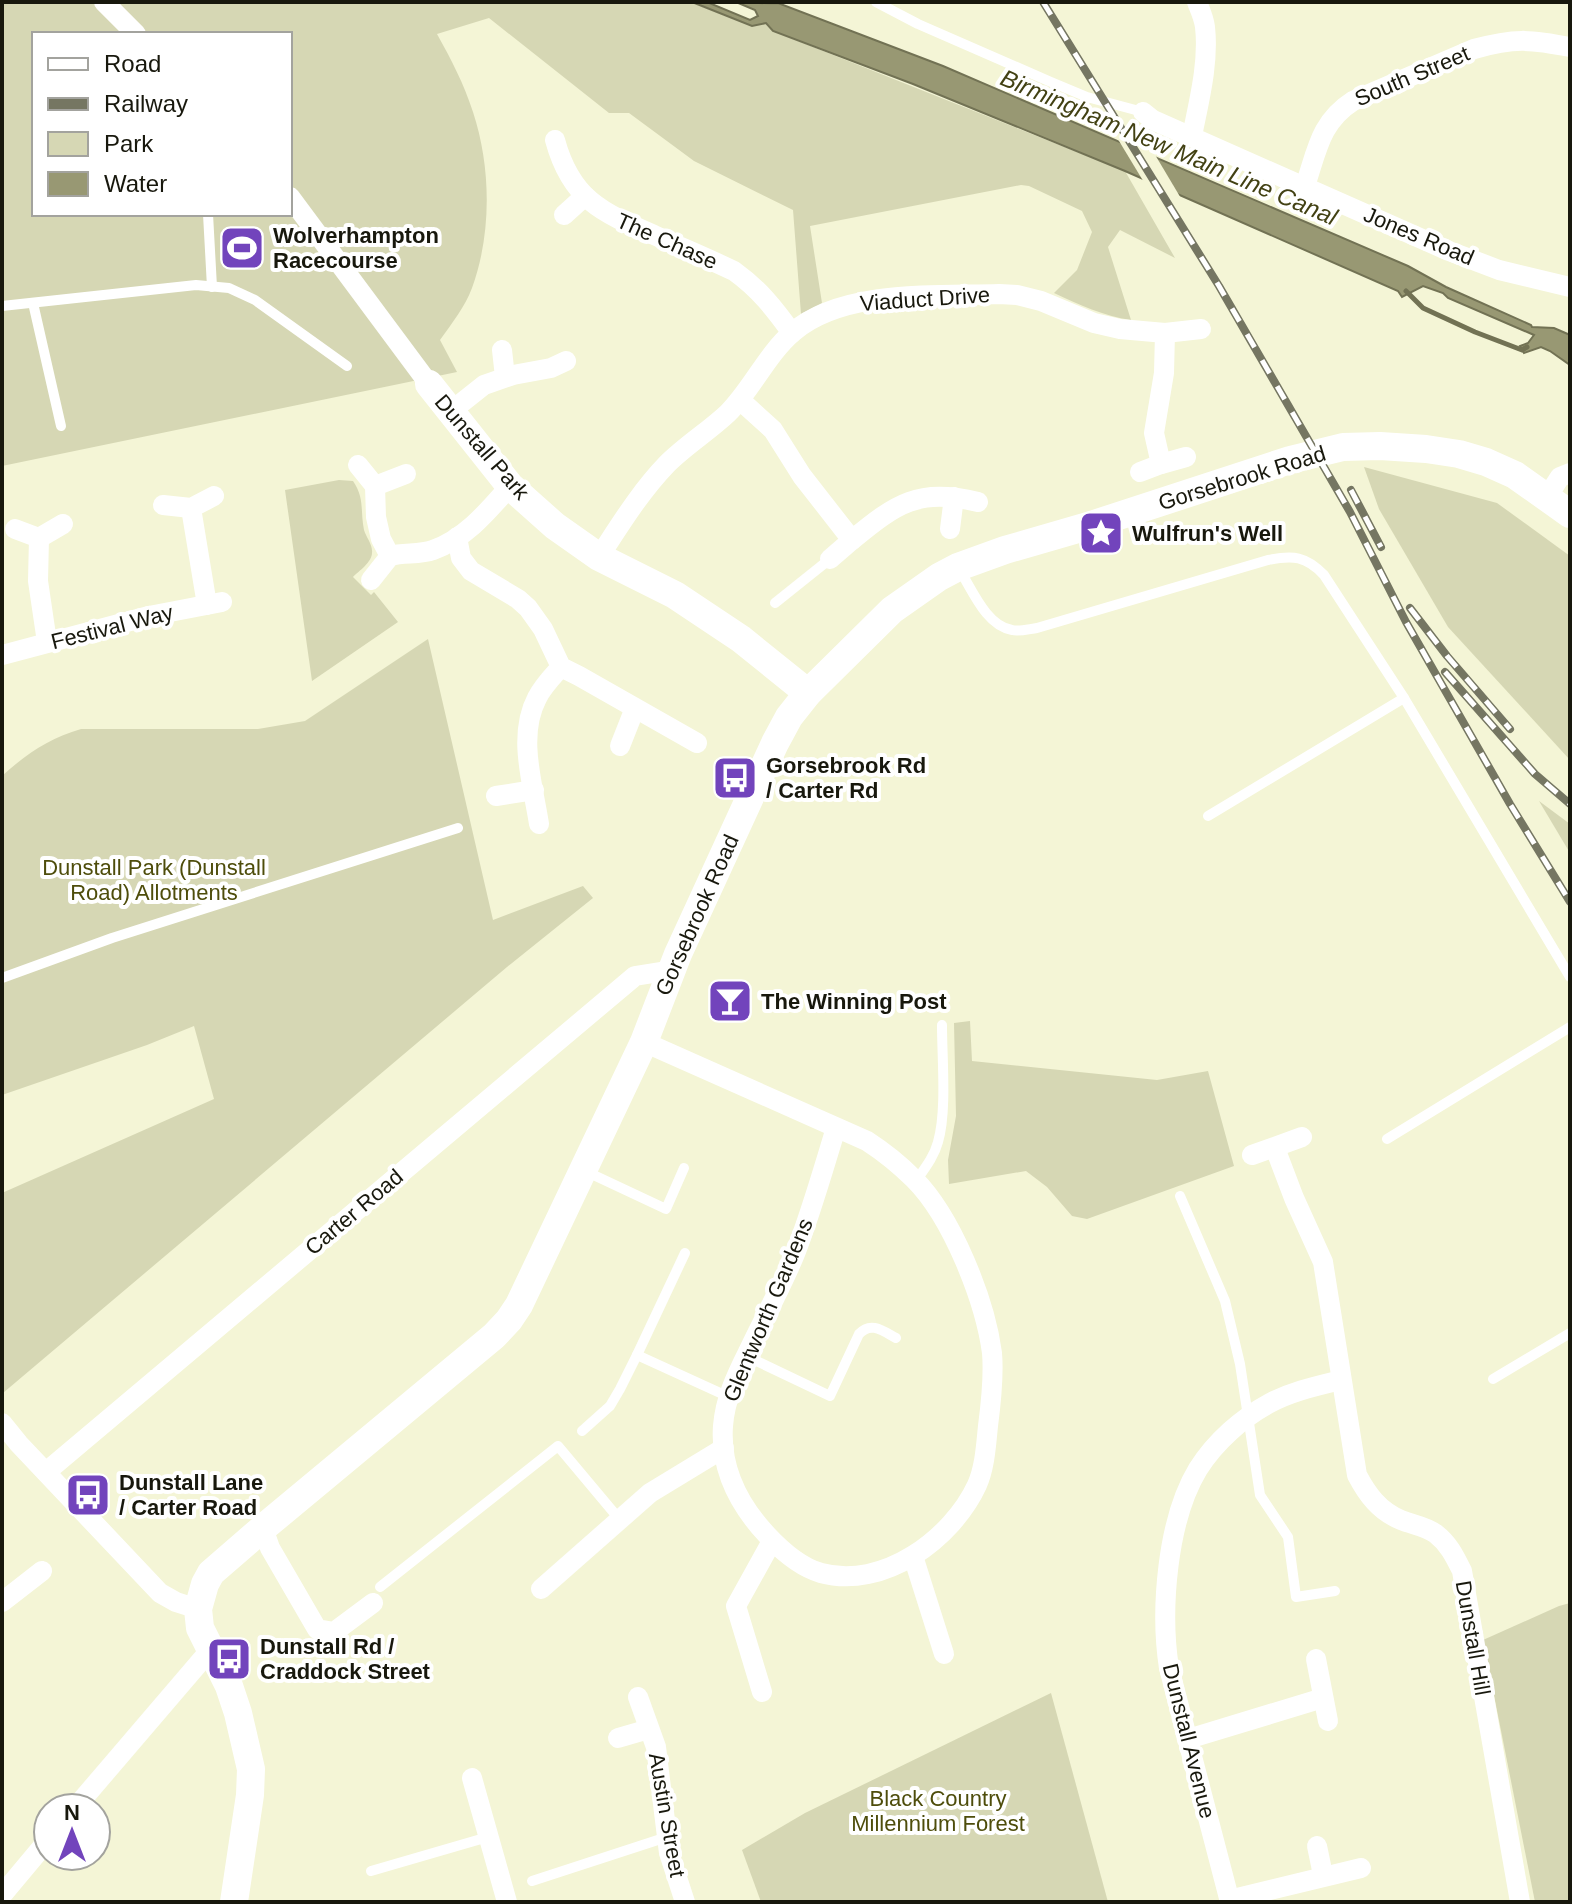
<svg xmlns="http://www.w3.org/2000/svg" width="1572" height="1904" font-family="Arial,sans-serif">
  <rect width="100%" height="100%" fill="#f4f5d6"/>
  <g fill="#d6d7b4" fill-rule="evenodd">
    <path d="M2 2H690L752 26 766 23 773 31 1125 171 1175 258 1120 230 1108 247 1131 320C1103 316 1080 305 1054 293L1077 270 1092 232 1082 211 1029 186 1021 185 810 226 822 303 801 314 793 210 694 161 629 113H609L489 18 437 34C451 59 464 84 473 112 491 167 492 233 472 288 465 307 452 323 440 340L457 372 2 466ZM34 34H290V214H34Z"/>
    <path d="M1364 467 1497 503 1570 556V760L1448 627 1379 509Z"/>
    <path d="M339 480 353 481C365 499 360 510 364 530 366 537 373 545 372 553 372 562 359 571 353 577L371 595 374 592 398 622 312 681 285 490Z"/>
    <path d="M428 639 493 920 583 886 593 898 507 967 3 1393 2 1193 214 1099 194 1026 147 1045 2 1095V776C26 754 50 738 81 729H258L305 721Z"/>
    <path d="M1539 801 1570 824V853Z"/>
    <path d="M970 1021 972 1061 1157 1080 1208 1071 1234 1166 1087 1219 1072 1216 1047 1187 1026 1171 949 1184 948 1160 956 1116 954 1023Z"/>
    <path d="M1570 1603V1902H1535L1483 1640 1559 1606Z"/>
    <path d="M1051 1693 1108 1902H761L742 1850 805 1813Z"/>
  </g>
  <path fill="#989873" stroke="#727254" stroke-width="2" d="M692 2H707L750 20 758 16 755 10 736 2C751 2 763 4 778 3L943 66 1408 266 1446 287 1531 325 1532 327 1554 328 1570 335V365L1550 351 1541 347 1524 353 1520 346 1528 343 1534 335 1448 298 1443 293 1423 286 1402 297 1398 291 1125 171 913 84 773 31 766 23 752 26Z"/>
  <path fill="#f4f5d6" d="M1116 136 1154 153 1182 200 1145 184Z"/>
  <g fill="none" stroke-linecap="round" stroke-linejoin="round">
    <path stroke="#727254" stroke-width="5" d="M1406 291 1423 308 1475 332 1522 350 1527 347"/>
    <g stroke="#fff" stroke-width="10">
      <path d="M876 2 918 24 1051 82 1087 97 1143 112"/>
      <path d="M208 214 212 287"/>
      <path d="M33 303 61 426"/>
      <path d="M2 306 196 285 229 288 255 300 347 366"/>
      <path d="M959 569C972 589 986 626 1012 630 1019 632 1029 629 1037 628L1268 560C1293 555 1306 556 1324 575L1404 698 1570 977"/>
      <path d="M775 603 830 559"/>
      <path d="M1208 816 1404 698"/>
      <path d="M2 978 112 938 458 828"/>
      <path d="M1387 1139 1570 1027"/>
      <path d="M585 1171 666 1209 684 1168"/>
      <path d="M916 1181C925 1168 934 1157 938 1142 947 1111 942 1059 942 1025"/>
      <path d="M1180 1196 1225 1301 1240 1364 1260 1495 1288 1537 1296 1597 1335 1591"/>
      <path d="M685 1253 637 1355 729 1397"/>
      <path d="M746 1356 830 1396 859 1334C871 1321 883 1331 896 1338"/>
      <path d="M1493 1379 1570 1333"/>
      <path d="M582 1431 610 1406 620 1389 637 1355"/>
      <path d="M380 1587 558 1446 620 1520"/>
      <path d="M371 1871 488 1837"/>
      <path d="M532 1881 667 1837"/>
    </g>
    <g stroke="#fff" stroke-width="20">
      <path d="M104 2 136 34"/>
      <path d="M1143 112 1153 120 1449 251 1499 270 1570 287"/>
      <path d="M1192 136C1199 101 1209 63 1205 27 1204 18 1200 10 1197 2"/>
      <path d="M555 140C571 199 601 212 654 235 680 247 707 258 734 271 759 289 774 308 792 333"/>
      <path d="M1305 186C1317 151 1320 122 1353 101L1474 49C1514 38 1530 39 1570 47"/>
      <path d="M290 197 429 384"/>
      <path d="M564 215 585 196"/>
      <path d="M1165 333 1201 329"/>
      <path d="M502 350 505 377"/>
      <path d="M740 400 773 430 802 476 852 540C897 503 918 488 978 502"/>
      <path d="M450 412 484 385 513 375 551 368 566 361"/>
      <path d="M358 465 375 486 376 517 381 539 390 556C404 552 419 555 433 550 466 538 488 511 510 486"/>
      <path d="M1140 472 1161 464"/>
      <path d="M375 486 406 474"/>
      <path d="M1547 497 1560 477 1570 473"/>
      <path d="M163 505 191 508 214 496"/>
      <path d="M191 508 207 605"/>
      <path d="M15 529 39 538 63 524"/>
      <path d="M950 529 954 497"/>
      <path d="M457 537 461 558 471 571 518 599 528 608 543 629 561 667 579 676 697 743"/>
      <path d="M39 538 38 581 47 642"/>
      <path d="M599 557C620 525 640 492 667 464 686 445 709 431 728 413 752 389 767 354 793 332 843 289 936 296 999 294L1017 295 1041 301 1094 323 1120 329 1165 333 1164 373 1154 433 1161 464 1186 457"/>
      <path d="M830 559 852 540"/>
      <path d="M371 580 390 556"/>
      <path d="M2 655 149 616 222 602"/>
      <path d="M620 746 635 708"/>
      <path d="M496 796 534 790"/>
      <path d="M539 824C533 784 517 736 537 698 543 686 552 677 561 667"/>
      <path d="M644 1042 867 1141C884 1152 900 1165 914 1179 952 1217 985 1300 992 1353 994 1376 991 1403 988 1426 986 1445 985 1467 977 1485 952 1539 883 1590 821 1573 800 1567 781 1550 767 1535 739 1505 720 1468 723 1426 725 1399 736 1376 748 1352 763 1320 781 1288 795 1254 811 1213 823 1170 836 1128"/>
      <path d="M1275 1148 1294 1198 1323 1262 1357 1475C1367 1494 1379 1511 1401 1520 1413 1525 1426 1526 1436 1534 1449 1544 1455 1557 1462 1571L1520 1902"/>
      <path d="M1252 1155 1302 1137"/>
      <path d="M2 1423 19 1444 160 1593 176 1602 198 1609"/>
      <path d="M46 1472 635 976 660 972 670 975"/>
      <path d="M263 1528 270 1548 317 1629 334 1632 373 1603"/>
      <path d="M913 1556 944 1654"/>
      <path d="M541 1589 650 1493 724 1448"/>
      <path d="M2 1602 42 1571"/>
      <path d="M1316 1659 1328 1721"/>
      <path d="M762 1692 736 1606 772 1541"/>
      <path d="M638 1697 656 1747 669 1853 685 1902"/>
      <path d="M618 1738 649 1729"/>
      <path d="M1188 1739 1323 1698"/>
      <path d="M472 1778 507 1902"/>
      <path d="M75 1808 211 1649"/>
      <path d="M1317 1846 1323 1875"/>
      <path d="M2 1895 48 1840"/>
      <path d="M1229 1900 1361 1868"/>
      <path d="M1230 1902 1169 1668C1160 1610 1167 1520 1198 1469 1215 1442 1242 1418 1270 1403 1293 1391 1317 1386 1341 1380"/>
    </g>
    <g stroke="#fff" stroke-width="28">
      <path d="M429 384 510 486 555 526 599 557 675 595 741 639 808 693"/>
      <path d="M234 1902 250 1795 251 1769 238 1713 229 1686 200 1628 198 1609 205 1584 211 1573 263 1528 494 1336 509 1320 519 1305 644 1042 678 954 775 743 789 717 808 693 892 610 939 577 958 567 1005 550 1088 526 1290 460 1343 447 1380 446 1426 449 1459 454 1486 462 1515 475 1570 514"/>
    </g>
    <g stroke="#757662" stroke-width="8">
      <g id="rail">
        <path d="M1043 2 1219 286 1350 512 1406 622 1510 804 1570 902"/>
        <path d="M1351 490 1381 547"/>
        <path d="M1410 608 1447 656 1510 729"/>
        <path d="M1445 672 1535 774 1570 804"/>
      </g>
    </g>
    <use href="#rail" stroke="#fff" stroke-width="5" stroke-dasharray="15" stroke-linecap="butt"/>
  </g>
  <defs>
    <g id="stadium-square" transform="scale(2.3)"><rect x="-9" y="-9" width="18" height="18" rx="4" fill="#7244bc" stroke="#fff"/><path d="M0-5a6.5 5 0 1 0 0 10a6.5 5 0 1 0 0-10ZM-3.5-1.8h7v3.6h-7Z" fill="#fff"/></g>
    <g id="sight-square" transform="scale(2.3)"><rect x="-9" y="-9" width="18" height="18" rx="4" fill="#7244bc" stroke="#fff"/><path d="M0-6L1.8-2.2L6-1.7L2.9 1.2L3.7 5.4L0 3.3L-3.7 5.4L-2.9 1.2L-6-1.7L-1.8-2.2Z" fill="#fff"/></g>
    <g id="bus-square" transform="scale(2.3)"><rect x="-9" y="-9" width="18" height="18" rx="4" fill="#7244bc" stroke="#fff"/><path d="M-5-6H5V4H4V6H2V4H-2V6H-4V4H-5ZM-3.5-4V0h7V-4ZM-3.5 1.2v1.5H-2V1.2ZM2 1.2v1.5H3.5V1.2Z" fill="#fff"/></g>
    <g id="bar-square" transform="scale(2.3)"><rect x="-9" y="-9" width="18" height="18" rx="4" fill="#7244bc" stroke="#fff"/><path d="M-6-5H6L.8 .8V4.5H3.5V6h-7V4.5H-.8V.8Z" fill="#fff"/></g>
  </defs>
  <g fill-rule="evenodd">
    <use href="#stadium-square" x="242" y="248"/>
    <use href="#sight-square" x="1101" y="533"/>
    <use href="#bus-square" x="735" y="778"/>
    <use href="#bar-square" x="730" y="1001"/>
    <use href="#bus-square" x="88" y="1495"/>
    <use href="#bus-square" x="229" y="1659"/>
  </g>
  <g text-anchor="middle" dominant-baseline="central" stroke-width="8" stroke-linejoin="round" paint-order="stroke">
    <g font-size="22" fill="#18180d" stroke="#fff">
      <text transform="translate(1412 76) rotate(-23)">South Street</text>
      <text transform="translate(1419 236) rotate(23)">Jones Road</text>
      <text transform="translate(667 241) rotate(24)">The Chase</text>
      <text transform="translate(925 299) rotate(-4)">Viaduct Drive</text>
      <text transform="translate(482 447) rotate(49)">Dunstall Park</text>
      <text transform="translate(1242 478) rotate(-17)">Gorsebrook Road</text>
      <text transform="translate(112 627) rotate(-14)">Festival Way</text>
      <text transform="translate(697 915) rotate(-66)">Gorsebrook Road</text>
      <text transform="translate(354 1212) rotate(-40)">Carter Road</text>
      <text transform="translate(768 1310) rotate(-67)">Glentworth Gardens</text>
      <text transform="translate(1473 1638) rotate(80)">Dunstall Hill</text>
      <text transform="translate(1189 1741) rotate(76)">Dunstall Avenue</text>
      <text transform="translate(667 1815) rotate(80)">Austin Street</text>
    </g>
    <g font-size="22" font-weight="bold" fill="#18180d" stroke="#fff" text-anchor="start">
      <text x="273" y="235">Wolverhampton<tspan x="273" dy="25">Racecourse</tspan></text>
      <text x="1132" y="533">Wulfrun's Well</text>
      <text x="766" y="765">Gorsebrook Rd<tspan x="766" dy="25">/ Carter Rd</tspan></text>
      <text x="761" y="1001">The Winning Post</text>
      <text x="119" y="1482">Dunstall Lane<tspan x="119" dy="25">/ Carter Road</tspan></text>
      <text x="260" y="1646">Dunstall Rd /<tspan x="260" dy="25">Craddock Street</tspan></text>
    </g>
    <g font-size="22" fill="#4e4d0b" stroke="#fff">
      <text x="154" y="867">Dunstall Park (Dunstall<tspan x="154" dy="25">Road) Allotments</tspan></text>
      <text x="938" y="1798">Black Country<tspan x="938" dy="25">Millennium Forest</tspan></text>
    </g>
    <g font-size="24" font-style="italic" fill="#424113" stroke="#fff">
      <text transform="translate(1169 147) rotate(23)">Birmingham New Main Line Canal</text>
    </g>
  </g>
  <rect width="1572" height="1904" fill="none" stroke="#18180d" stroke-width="8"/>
  <rect x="32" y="32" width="260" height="184" fill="#ffffff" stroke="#a3a39e" stroke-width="2"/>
  <rect x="48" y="58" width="40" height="12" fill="#ffffff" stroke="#a3a39e" stroke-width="2"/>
  <text x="104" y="72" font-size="24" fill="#18180d">Road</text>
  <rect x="48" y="98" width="40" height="12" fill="#757662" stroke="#a3a39e" stroke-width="2"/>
  <text x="104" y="112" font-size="24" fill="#18180d">Railway</text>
  <rect x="48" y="132" width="40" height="24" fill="#d6d7b4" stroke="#a3a39e" stroke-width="2"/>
  <text x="104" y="152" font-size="24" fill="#18180d">Park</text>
  <rect x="48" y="172" width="40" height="24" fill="#989873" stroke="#a3a39e" stroke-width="2"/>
  <text x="104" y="192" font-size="24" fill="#18180d">Water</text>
  <g transform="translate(72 1832)"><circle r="38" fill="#ffffff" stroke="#a3a39e" stroke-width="2"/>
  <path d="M0-6L14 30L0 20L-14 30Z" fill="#7244bc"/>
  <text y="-12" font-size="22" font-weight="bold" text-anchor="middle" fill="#18180d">N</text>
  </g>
</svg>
